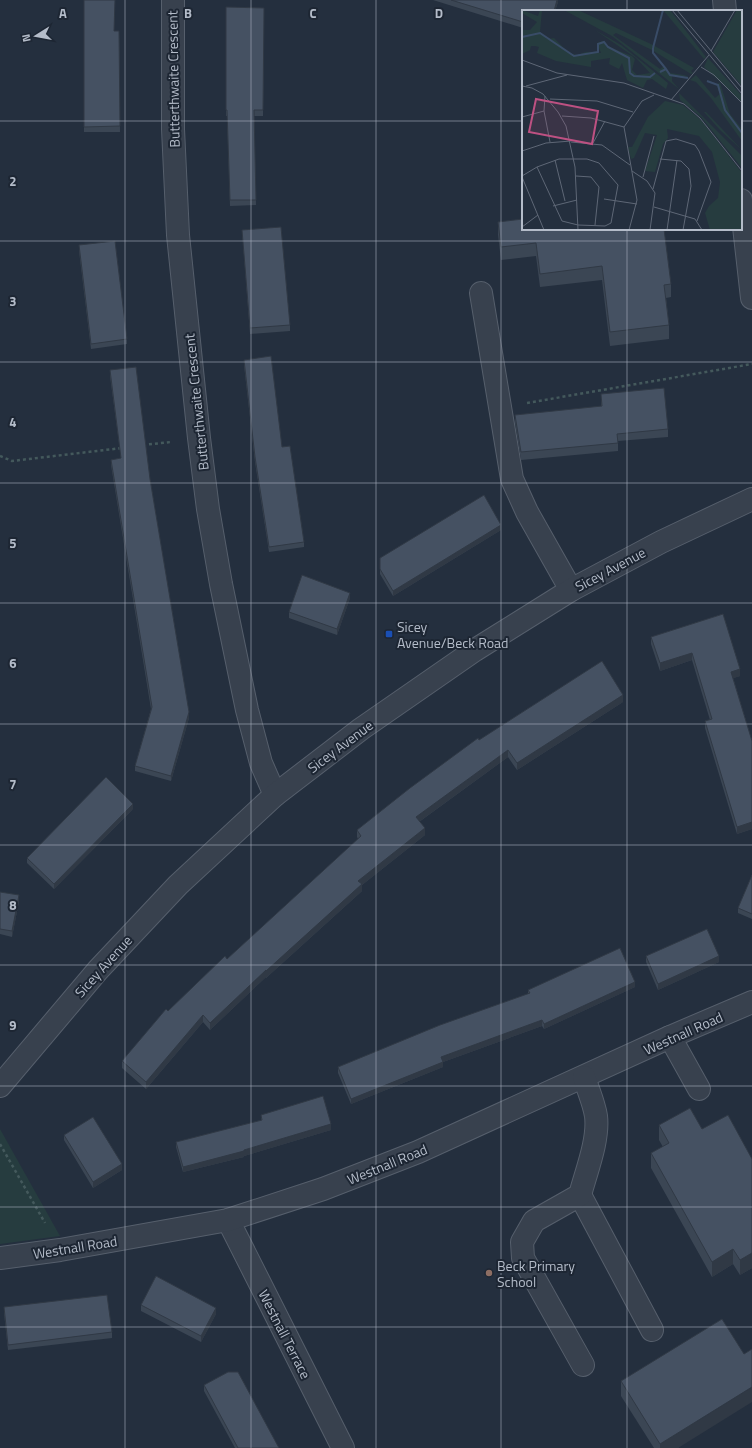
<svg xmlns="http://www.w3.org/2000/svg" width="752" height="1448" font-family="'Titillium Web',sans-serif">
  <rect width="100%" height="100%" fill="#242f3e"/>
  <path fill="#263c3f" d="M0 1129 60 1236 0 1244Z"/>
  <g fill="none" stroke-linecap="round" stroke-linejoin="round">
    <g stroke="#565f6c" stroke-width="24">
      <g id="minor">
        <path d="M173 0V129L178 235 199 438 208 509 221 584 247 710 261 763 275 795"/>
        <path d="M724 0 725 11"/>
        <path d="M741 200 752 298"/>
        <path d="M481 293 512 479 527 512 571 590"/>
        <path d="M670 1037 699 1089"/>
        <path d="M0 1086 98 970 178 885 275 795 361 729 475 650 571 590 661 542 752 499"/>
        <path d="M580 1195 652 1330"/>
        <path d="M228 1220 343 1448"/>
        <path d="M0 1258 60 1250 228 1220 323 1189 418 1152 670 1037 752 1002"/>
        <path d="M583 1365 523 1258 522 1242 534 1221 580 1195C586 1172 599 1140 596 1116 594 1103 588 1090 584 1077"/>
      </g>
    </g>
    <g stroke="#44595c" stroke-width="2.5" stroke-dasharray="3 3" stroke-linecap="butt">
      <path d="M527 403 752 364"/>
      <path d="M143 445 171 442"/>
      <path d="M0 456 12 461 122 448"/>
      <path d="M0 1144 45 1223"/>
    </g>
    <use href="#minor" stroke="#38414e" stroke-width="22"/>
  </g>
  <g fill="#3b4654">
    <path d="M84 0 114 31H119L120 132H84Z"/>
    <path d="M433 0H558V2L555 11H523V28Z"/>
    <path d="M226 7 264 8 263 116H254L256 205 230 206 227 116H226Z"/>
    <path d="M498 222 671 284V297L666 298 669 325V339L610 346 602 280 540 287 536 256 501 260 498 235Z"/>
    <path d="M242 230 290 325V331L250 334Z"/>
    <path d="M79 245 127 339V344L91 349 79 251Z"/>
    <path d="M244 360 282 447 304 542V547L269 552 255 462 244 365Z"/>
    <path d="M110 370 150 479 189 718 171 781 135 771V766L151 709 111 465V460L121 458 110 376Z"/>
    <path d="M601 394 668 429V437L618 441V451L521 460 515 422V415L601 407Z"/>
    <path d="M501 530 393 596 380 574V558Z"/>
    <path d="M350 598 337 635 289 618V612Z"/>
    <path d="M723 614 740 676 733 678 752 741V829L737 834 705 728V721L710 720 692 660 660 671 651 644V637Z"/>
    <path d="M623 702 517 770 508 757 419 822 425 835 362 885V891L266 978V977L210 1030 203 1022 146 1089 122 1068V1061L168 1011 227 959 358 839 357 837V830L479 740Z"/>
    <path d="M133 809 54 889 27 863V858Z"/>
    <path d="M752 875V919L738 913V908Z"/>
    <path d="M0 892 19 901 12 937 0 934Z"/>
    <path d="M646 956 719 962 658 990 646 962Z"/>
    <path d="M635 987 544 1029 542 1026 443 1062V1067L351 1104 338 1073V1067L528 994V990Z"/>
    <path d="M261 1115 331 1130 244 1156V1157L183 1172 176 1147V1142L261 1121Z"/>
    <path d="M659 1125 702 1129 752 1159V1268L740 1275 733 1264 712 1277 651 1168V1153L663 1147 659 1140Z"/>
    <path d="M64 1135 122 1170 93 1188 64 1140Z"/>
    <path d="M141 1305 216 1314 201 1342 141 1311Z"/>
    <path d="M4 1307 112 1332V1338L8 1350 4 1313Z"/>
    <path d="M744 1354 678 1448H654L621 1396V1381Z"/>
    <path d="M204 1385 279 1448H235L204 1391Z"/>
  </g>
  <g fill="#303945">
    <path d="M557 0H558V2L555 11H554Z"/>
    <path d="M501 525V530L393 596V591Z"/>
    <path d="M350 593V598L337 635V629Z"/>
    <path d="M692 653V660L660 671V663Z"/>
    <path d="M740 669V676L731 679V672Z"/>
    <path d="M623 695V702L517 770V763Z"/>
    <path d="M189 712V718L171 781V776Z"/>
    <path d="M508 750V757L416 824V817Z"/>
    <path d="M133 804V809L54 889V884Z"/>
    <path d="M752 822V829L737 834V827Z"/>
    <path d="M425 828V835L362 885V891L266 978V971L358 881Z"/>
    <path d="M19 895V901L12 937V931Z"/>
    <path d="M719 956V962L658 990V984Z"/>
    <path d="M266 970V977L210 1030V1023Z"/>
    <path d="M635 982V987L544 1029V1024Z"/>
    <path d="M203 1015V1022L146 1089V1082Z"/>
    <path d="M542 1020V1026L443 1062V1067L351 1104V1099L441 1057Z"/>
    <path d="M331 1124V1130L244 1156V1157L183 1172V1167L244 1150Z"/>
    <path d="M122 1164V1170L93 1188V1182Z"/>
    <path d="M733 1249V1264L712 1277V1262Z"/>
    <path d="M752 1253V1268L740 1275V1260Z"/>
    <path d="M216 1308V1314L201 1342V1336Z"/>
    <path d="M752 1387V1402L678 1448H660V1444Z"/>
  </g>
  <g fill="#455162" stroke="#303945">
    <path d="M84 0H115L114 31H119L120 126 84 127Z"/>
    <path d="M451 0H557L554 11H523V22Z"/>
    <path d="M226 7 264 8 263 110H254L256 200H230L227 110H226Z"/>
    <path d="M523 219V229H664L671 284 664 285 669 325 610 332 602 266 540 274 536 243 501 247 498 222Z"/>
    <path d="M281 227 290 325 250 328 242 230Z"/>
    <path d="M115 241 127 339 91 344 79 245Z"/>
    <path d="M271 356 282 447 290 446 304 542 269 547 255 457 244 360Z"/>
    <path d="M136 367 150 479 189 712 171 776 135 766 152 707 111 460 121 458 110 370Z"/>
    <path d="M664 388 668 429 617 434 618 443 521 452 515 415 602 406 601 394Z"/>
    <path d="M484 495 501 525 393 591 380 569V558Z"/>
    <path d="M302 575 350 593 337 629 289 612Z"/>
    <path d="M723 614 740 669 731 672 752 741V822L737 827 705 721 712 719 692 653 660 663 651 637Z"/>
    <path d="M602 661 623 695 517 763 508 750 416 817 425 828 358 881 362 884 266 971V970L210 1023 203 1015 146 1082 122 1061 166 1009 168 1011 225 956 227 959 361 836 357 830 410 788 478 738 479 740Z"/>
    <path d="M106 777 133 804 54 884 27 858Z"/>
    <path d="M752 875V914L738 908Z"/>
    <path d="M0 892 19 895 12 931 0 929Z"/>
    <path d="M707 929 719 956 658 984 646 956Z"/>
    <path d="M620 948 635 982 544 1024 542 1020 441 1057 443 1062 351 1099 338 1067 440 1025 530 993 528 990Z"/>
    <path d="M323 1096 331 1124 244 1150V1151L183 1167 176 1142 262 1120 261 1115Z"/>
    <path d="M690 1108 702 1129 728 1115 752 1159V1253L740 1260 733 1249 712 1262 651 1153 669 1143 659 1125Z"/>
    <path d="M93 1117 122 1164 93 1182 64 1135Z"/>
    <path d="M156 1276 216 1308 201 1336 141 1305Z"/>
    <path d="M107 1295 112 1332 8 1345 4 1307Z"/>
    <path d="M722 1319 744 1354 752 1349V1387L660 1444 621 1381Z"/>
    <path d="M228 1372H238L279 1448H238L204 1385Z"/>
  </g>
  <path fill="none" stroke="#b4bcc9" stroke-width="1" stroke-opacity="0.55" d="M125 0V1448M251 0V1448M376 0V1448M501 0V1448M627 0V11M0 121H523M741 121H752M627 229V1448M0 241H752M0 362H752M0 483H752M0 603H752M0 724H752M0 845H752M0 965H752M0 1086H752M0 1207H752M0 1327H752"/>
  <rect fill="#1a4fb4" stroke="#1d2633" stroke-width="1.5" x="385" y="630" width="8" height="8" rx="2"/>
  <circle fill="#8d6e63" stroke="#1d2633" stroke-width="1.5" cx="489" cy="1273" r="4"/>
  <g text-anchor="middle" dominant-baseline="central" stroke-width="4" stroke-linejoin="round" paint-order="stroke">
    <g font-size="14" fill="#b4bcc9" stroke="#1d2633">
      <text transform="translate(173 79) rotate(-91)">Butterthwaite Crescent</text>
      <text transform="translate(196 402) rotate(-96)">Butterthwaite Crescent</text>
      <text transform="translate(610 569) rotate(-28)">Sicey Avenue</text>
      <text transform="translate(340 746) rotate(-37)">Sicey Avenue</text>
      <text transform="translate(103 966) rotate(-48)">Sicey Avenue</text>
      <text transform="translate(683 1033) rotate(-24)">Westnall Road</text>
      <text transform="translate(387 1164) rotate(-22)">Westnall Road</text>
      <text transform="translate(75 1247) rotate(-9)">Westnall Road</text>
      <text transform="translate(285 1334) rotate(63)">Westnall Terrace</text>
    </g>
    <g font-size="14" fill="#b4bcc9" stroke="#1d2633" text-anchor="start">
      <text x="397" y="626">Sicey<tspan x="397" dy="16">Avenue/Beck Road</tspan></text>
      <text x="497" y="1265">Beck Primary<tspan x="497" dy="16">School</tspan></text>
    </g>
  </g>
  <g transform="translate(522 10)">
    <rect width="220" height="220" fill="#242f3e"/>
    <path d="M0 0 16 6 18 0H20L18 22 25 29 32 28 47 43 55 45 64 42 79 43 75 33 81 31 87 37 110 46 113 49 110 60 115 65 128 63 114 48 73 20 99 35 119 51 146 73 144 79 130 69 125 70 121 78 105 70 100 53 97 59 87 54 88 48 69 51V57L34 51 15 43 17 37 13 36H9L8 40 0 44V20H8L15 12 0 3ZM42 0H56L131 35 172 58 169 61 171 63 169 64 130 40 94 23 91 25 138 59 142 56 148 63 162 65 167 67 150 65V71L157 79 90 26ZM141 0H148L184 47 182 49ZM215 0H220V76L191 42ZM186 48 220 86V92L182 57ZM174 65 193 88 198 84 194 74 198 73 208 104 220 119V131L189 88 174 72 168 70ZM157 83 220 146V158L179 107 158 90ZM143 91 161 95 179 110 220 163V220H188L183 203 187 196 196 188 198 172 190 142 177 126 145 119 146 128 141 134 133 162 123 161 135 125 123 123 112 148 109 149 106 137H110L126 107ZM182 102H184L220 140 199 121Z" fill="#263c3f"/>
    <path fill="none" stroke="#394c67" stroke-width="2" d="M0 27 18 23 52 46 76 42V34L82 32 86 37 107 48 108 63 112 66 128 67 133 63M131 38 141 0M131 38V43L144 59M138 62 144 59 148 65 166 68M185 71 196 75 203 100 220 123"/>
    <path fill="none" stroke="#5e6776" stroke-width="1" d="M150 0 220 84M155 0 220 78M189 41 213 0M0 50 35 63 102 73 162 94 178 108 220 161M179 57 192 65 220 93M0 76 10 78 21 84 36 102 44 116 53 157 56 220M4 76 45 65M23 86 22 101 28 132M28 89 75 91 111 102M149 90 187 45M40 106 69 108 102 117M0 107 22 101M49 132 80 135 108 155M71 133 83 111M0 141 24 133 49 131M138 149 159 151 167 159 169 176 161 220M33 150 43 191M110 161 125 171 133 183 128 220M0 166 15 157 37 149H65L77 153 96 175 89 213 83 216 56 215 40 211 15 157M54 166 69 167 77 177 73 215M0 167 22 220M121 167 132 126M131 179 144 131 154 129 173 135 177 141 189 172 175 211M82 189 115 194M31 196 55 190M132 197 173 209 180 220M0 217 16 205M107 220 115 190 102 117 120 91 132 85M145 220 155 150"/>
    <path fill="#bd5182" fill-opacity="0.15" stroke="#bd5182" stroke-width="2" d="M14 89 76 101 70 134 7 122Z"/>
    <rect width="220" height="220" fill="none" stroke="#b4bcc9" stroke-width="2"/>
  </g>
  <g font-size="13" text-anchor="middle" font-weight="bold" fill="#b4bcc9" stroke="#1d2633" stroke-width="4" stroke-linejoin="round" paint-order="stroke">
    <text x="63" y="18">A</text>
    <text x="188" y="18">B</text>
    <text x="313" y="18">C</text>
    <text x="439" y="18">D</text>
    <text x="13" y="186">2</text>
    <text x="13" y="306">3</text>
    <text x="13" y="427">4</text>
    <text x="13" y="548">5</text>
    <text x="13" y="668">6</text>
    <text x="13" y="789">7</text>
    <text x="13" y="910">8</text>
    <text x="13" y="1030">9</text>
  </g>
  <g transform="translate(36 36) rotate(259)" stroke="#1d2633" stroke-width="3" paint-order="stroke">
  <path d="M0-3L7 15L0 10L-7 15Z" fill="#b4bcc9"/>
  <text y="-6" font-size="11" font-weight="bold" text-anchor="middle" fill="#b4bcc9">N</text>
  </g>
</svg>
